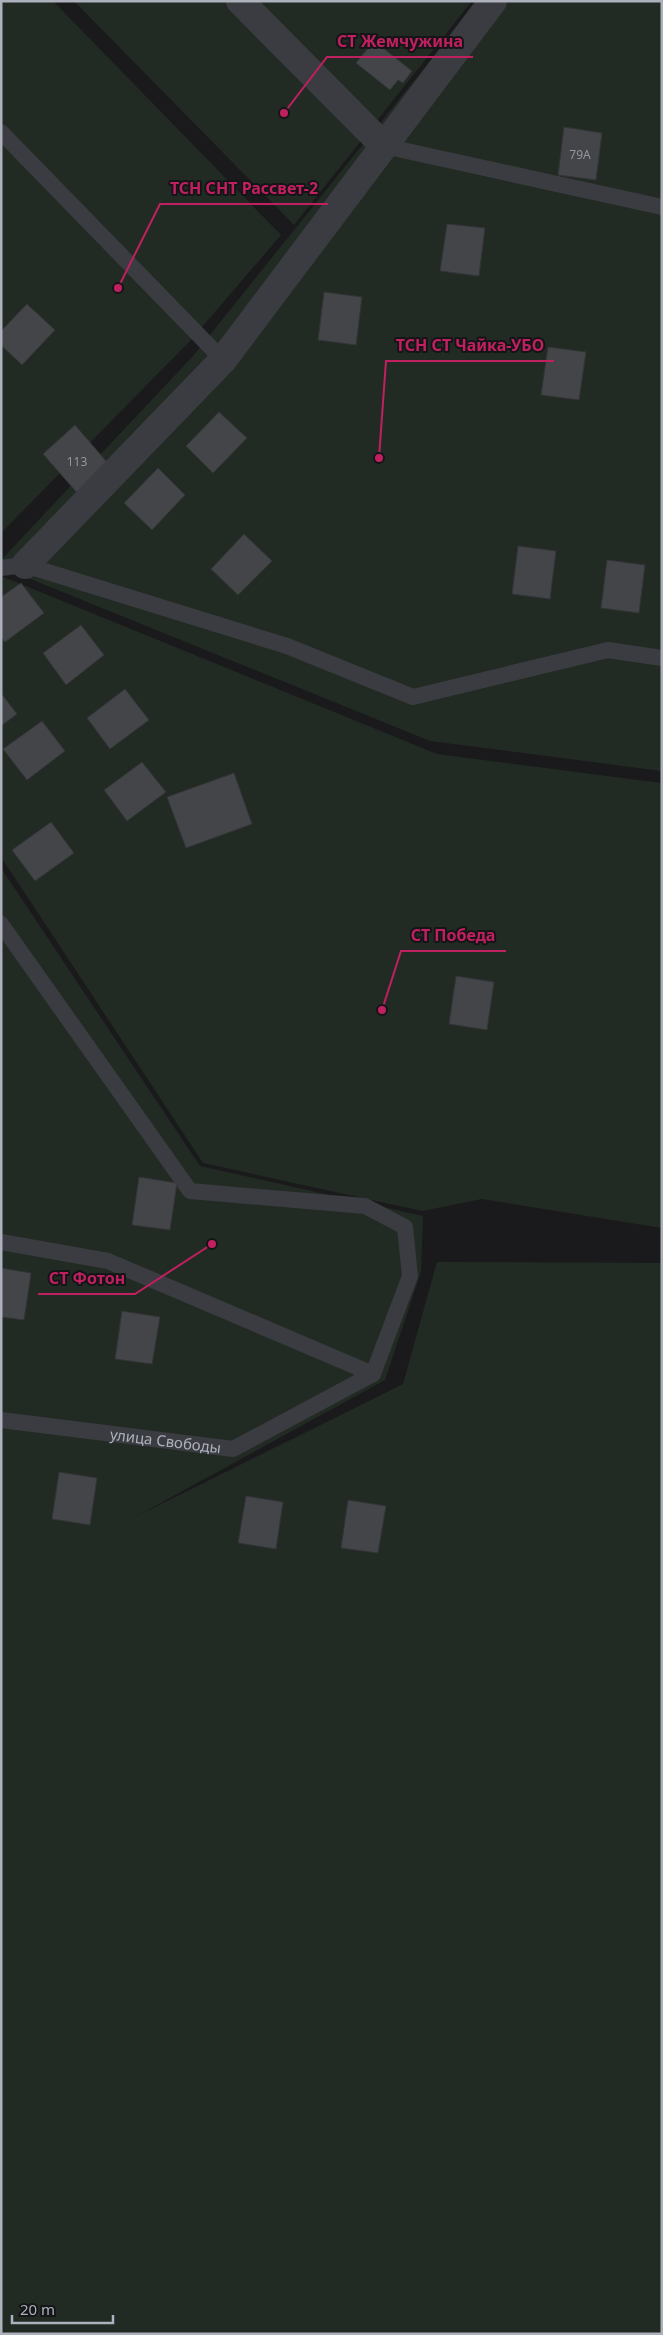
<svg xmlns="http://www.w3.org/2000/svg" width="663" height="2335" font-family="'Noto Sans',sans-serif">
  <rect width="100%" height="100%" fill="#1a1a1c"/>
  <g fill="#222b23">
    <path d="M1 1H53L281 235 190 341 1 533Z"/>
    <path d="M74 1H472L294 225Z"/>
    <path d="M478 1H662V771L430 741 1 567V560L193 356Z"/>
    <path d="M1 576 437 754 662 783V1228L482 1199 422 1211 203 1163 1 857Z"/>
    <path d="M1 868 200 1166 423 1216 421 1272 385 1380 137 1516 403 1384 437 1262 662 1263V2334H1Z"/>
  </g>
  <g fill="#444549" stroke="#343438">
    <path d="M374 41 412 71 403 83 398 80 390 90 356 63Z"/>
    <path d="M564 127 602 133 596 180 558 175Z"/>
    <path d="M447 224 485 228 479 276 440 271Z"/>
    <path d="M324 292 362 297 356 345 318 340Z"/>
    <path d="M27 304 55 330 22 365 1 345V331Z"/>
    <path d="M548 347 586 352 579 400 541 395Z"/>
    <path d="M219 412 247 438 213 473 186 446Z"/>
    <path d="M75 425 112 468 80 496 43 454Z"/>
    <path d="M158 468 185 495 152 530 124 503Z"/>
    <path d="M244 534 272 561 238 595 211 569Z"/>
    <path d="M518 546 556 551 550 599 512 594Z"/>
    <path d="M607 560 645 565 639 613 601 608Z"/>
    <path d="M21 583 44 613 5 642 1 637V597Z"/>
    <path d="M81 625 104 655 66 685 43 653Z"/>
    <path d="M125 689 149 720 110 749 87 718Z"/>
    <path d="M1 693 17 714 1 726Z"/>
    <path d="M42 721 65 751 27 780 3 749Z"/>
    <path d="M142 762 166 792 127 821 104 790Z"/>
    <path d="M234 773 252 824 186 848 167 797Z"/>
    <path d="M51 822 74 853 35 881 12 850Z"/>
    <path d="M456 976 494 982 487 1030 449 1024Z"/>
    <path d="M139 1177 177 1183 170 1230 132 1225Z"/>
    <path d="M1 1268 31 1273 24 1320 1 1317Z"/>
    <path d="M122 1311 160 1317 152 1364 115 1359Z"/>
    <path d="M59 1472 97 1478 90 1525 52 1519Z"/>
    <path d="M246 1496 283 1502 276 1549 238 1543Z"/>
    <path d="M348 1500 386 1506 378 1553 341 1548Z"/>
  </g>
  <g fill="none" stroke-linecap="round" stroke-linejoin="round">
    <g stroke="#3b3c41" stroke-width="16">
      <path d="M1 132 223 360"/>
      <path d="M384 146 662 207"/>
      <path d="M1 568 25 565 287 646 413 697 608 650 662 658"/>
      <path d="M1 924 190 1191 365 1206 405 1227 410 1276 373 1374"/>
      <path d="M1 1242 108 1261 373 1374"/>
      <path id="s1" d="M1 1420 233 1449 373 1374"/>
    </g>
    <g stroke="#3b3c41" stroke-width="28">
      <path d="M240 1 384 146"/>
      <path d="M25 565 223 360 493 1"/>
    </g>
  </g>
  <g text-anchor="middle" dominant-baseline="central" stroke-width="4" stroke-linejoin="round" paint-order="stroke">
    <g font-size="12" fill="#93969f">
      <text x="580" y="154">79А</text>
      <text x="77" y="461">113</text>
    </g>
    <g font-size="15" fill="#adb1bc" stroke="#151517">
      <text stroke="none"><textPath href="#s1" startOffset="166">улица Свободы</textPath></text>
    </g>
  </g>
  <path fill="none" stroke="#c12060" stroke-width="2" d="M284 113L327 57H473M118 288L160 204H328M379 458L386 361H554M382 1010L401 951H506M212 1244L135 1294H38"/>
  <g fill="#c12060" stroke="#151517" stroke-width="2">
    <circle cx="284" cy="113" r="5"/>
    <circle cx="118" cy="288" r="5"/>
    <circle cx="379" cy="458" r="5"/>
    <circle cx="382" cy="1010" r="5"/>
    <circle cx="212" cy="1244" r="5"/>
  </g>
  <g font-size="16" text-anchor="middle" font-weight="bold" fill="#c12060" stroke="#151517" stroke-width="4" stroke-linejoin="round" paint-order="stroke">
    <text x="400" y="47">СТ Жемчужина</text>
    <text x="244" y="194">ТСН СНТ Рассвет-2</text>
    <text x="470" y="351">ТСН СТ Чайка-УБО</text>
    <text x="453" y="941">СТ Победа</text>
    <text x="87" y="1284">СТ Фотон</text>
  </g>
  <rect width="663" height="2335" fill="none" stroke="#adb1bc" stroke-width="5"/>
  <path d="M12 2315v8h101v-8" fill="none" stroke="#adb1bc" stroke-width="2.5"/>
  <text x="20" y="2315" font-size="15" fill="#adb1bc" stroke="#151517" stroke-width="4" paint-order="stroke">20 m</text>
</svg>
